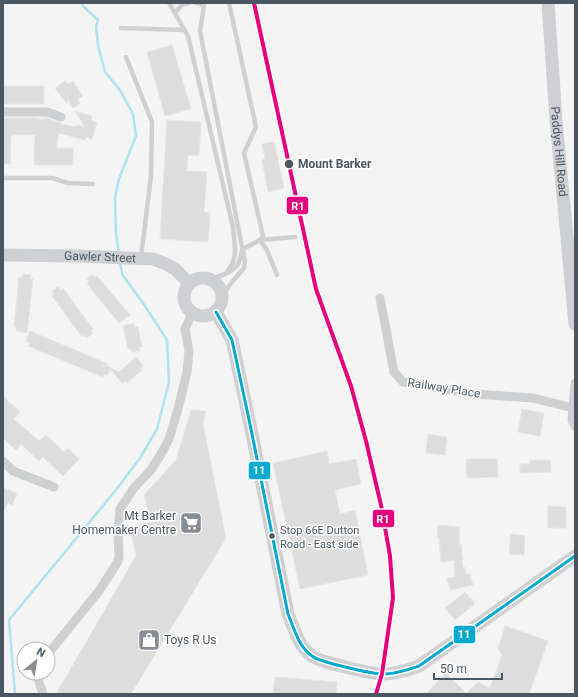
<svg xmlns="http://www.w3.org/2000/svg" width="578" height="697" font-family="Roboto,sans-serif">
  <rect width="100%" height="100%" fill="#f4f4f4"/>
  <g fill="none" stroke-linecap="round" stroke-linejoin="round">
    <g stroke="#aee2f0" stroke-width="2.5">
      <path d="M82 3 83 6 98 20 96 26 98 45 105 72 120 90 133 114 136 136 119 179 115 198 116 234 119 254"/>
      <path d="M15 694 9 620 116 490 140 458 157 429 169 382 167 340 145 306 122 274 120 261"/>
    </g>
  </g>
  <g fill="#ddddde" stroke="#e5e6e7">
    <path d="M172 45 191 109 165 116 147 52Z"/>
    <path d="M65 81 68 84 73 81 83 96 78 99 80 103 73 108 68 100 67 104 55 88Z"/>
    <rect x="3" y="86" width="41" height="18"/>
    <path d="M75 111 92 116 91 120 97 122 92 139 86 137 85 140 59 133 56 148H73V165H34L35 135H11L10 164H3V118H36L43 120 44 118H46L61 123V124L76 127 77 125 85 127Z"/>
    <path d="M167 120 201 122 199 156 188 155 187 171 207 172 204 212 210 213 208 242 160 239Z"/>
    <path d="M274 142 284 188 268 192 262 160 265 159 262 144Z"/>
    <path d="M23 274 31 275 30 279H33L27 333 16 331 17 327H14L19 277 22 278Z"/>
    <path d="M92 274 95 277 97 276 130 315 119 323 87 284 89 282 87 279Z"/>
    <path d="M58 286 61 290 63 288 93 329 91 331 93 334 86 338 84 335 82 337 52 296 54 294 52 291Z"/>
    <path d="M134 323 135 327H138L142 347H139L140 351 132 352 131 349H128L123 326Z"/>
    <path d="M30 331 108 364 107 366 119 372 136 357 143 366 140 368 142 370 127 383 125 381 122 383 110 369 107 375 104 374 103 377 28 346 30 343 26 341Z"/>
    <path d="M3 396 20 412 14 419 39 441 46 435 64 452 68 448 79 459 63 476 43 457 39 461 21 444 16 450 3 438Z"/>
    <path d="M522 409 544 413 540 436 518 432Z"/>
    <path d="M191 410 206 411 203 424 226 538 131 694H56L136 556 130 527 151 522 144 495 176 460Z"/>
    <path d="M428 434 447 437 445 455 426 453Z"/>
    <path d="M327 451 329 464 356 459 361 484 335 490 340 514 355 510 368 575 300 589 273 463Z"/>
    <path d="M466 459H497L498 477 467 478Z"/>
    <path d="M530 460H551V472L520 473V464H530Z"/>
    <path d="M3 487 17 494 12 505 8 503 3 513Z"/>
    <path d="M548 506 566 507V528H548Z"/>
    <path d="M438 525 460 527 459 545 461 544 463 568 465 567 466 574H470L473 585 450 590 447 578 455 577 454 560 441 562 439 537H437Z"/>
    <path d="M511 534 525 536 524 555 509 554Z"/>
    <path d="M465 592 475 604 455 620 445 608Z"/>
    <path d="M505 626 548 641 529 694H426L446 673 466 693 478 682 490 688 502 655 498 649Z"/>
    <path d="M275 677 337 682 336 694H273Z"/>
  </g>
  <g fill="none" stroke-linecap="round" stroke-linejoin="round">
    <g stroke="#ced0d2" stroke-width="4.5">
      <path d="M169 3 188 36 233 227C234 242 239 258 228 270"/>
      <path d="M196 3 204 5 200 31 245 262 244 268 231 283 222 297"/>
      <path d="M175 13 182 5 189 3"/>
      <path d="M121 28 184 30"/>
      <path d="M126 57 152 122 151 176 141 257"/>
      <path d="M3 178H52L68 183 93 184"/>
      <path d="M277 275 267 250 260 240 295 237"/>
      <path d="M211 279C218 277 235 271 238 264 241 259 240 254 243 249L260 240 263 236 244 153 256 127 229 3"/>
    </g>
    <g stroke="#ced0d2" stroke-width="9">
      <path d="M3 112H47L61 117"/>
      <path d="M380 298 394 372 403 382 474 394 533 398 573 408"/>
      <path d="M575 383 572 420 575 426"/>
      <path d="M3 461 13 471 54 487"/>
      <path d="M48 654 99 591 117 563 119 557 118 533 120 509 134 488 151 470 161 454 169 439 178 409 187 372 189 351 185 329 192 313"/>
      <path d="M38 673V679L43 694"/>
    </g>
    <g stroke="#ced0d4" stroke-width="13">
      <path id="s1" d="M548 3 556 120 575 324"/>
      <path id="s2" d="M3 255 76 256 153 259 166 264 175 269 189 283"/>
      <circle cx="203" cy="297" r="19"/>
      <path d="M216 312 232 340 251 429 288 614C294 628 298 646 312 656 319 662 372 674 383 674 396 674 407 670 419 666L575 556"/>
    </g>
    <g stroke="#fff" stroke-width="6">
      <path id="bus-1" d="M216 312 232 340 251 429 288 614C294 628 298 646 312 656 319 662 372 674 383 674 396 674 407 670 419 666L575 556"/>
    </g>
    <use href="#bus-1" stroke="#00a9ce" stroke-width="3"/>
    <g stroke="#fff" stroke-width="7">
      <path id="rail-1" d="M254 3 316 289 351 386 366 441 381 505 390 556 393 598 382 674 376 694"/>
    </g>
    <use href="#rail-1" stroke="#e5007d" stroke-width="4"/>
  </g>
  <defs>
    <g id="supermarket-square" transform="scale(1.15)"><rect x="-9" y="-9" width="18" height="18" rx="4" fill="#868d94" stroke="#fff"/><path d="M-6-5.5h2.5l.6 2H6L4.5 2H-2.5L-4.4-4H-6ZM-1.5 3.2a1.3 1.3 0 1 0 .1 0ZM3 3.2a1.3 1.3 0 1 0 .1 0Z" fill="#fff"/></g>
    <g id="shop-square" transform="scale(1.15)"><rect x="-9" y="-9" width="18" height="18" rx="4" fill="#868d94" stroke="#fff"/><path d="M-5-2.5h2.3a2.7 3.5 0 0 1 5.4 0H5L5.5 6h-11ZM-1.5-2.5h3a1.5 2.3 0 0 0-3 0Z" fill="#fff"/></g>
  </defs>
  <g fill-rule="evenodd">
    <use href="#supermarket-square" x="191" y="523"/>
    <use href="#shop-square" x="149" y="640"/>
  </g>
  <g fill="#4a5661" stroke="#fff" stroke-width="1.5">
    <circle cx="289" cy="164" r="5"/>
    <circle cx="272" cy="536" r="3.5"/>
  </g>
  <g text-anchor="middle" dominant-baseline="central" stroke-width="3" stroke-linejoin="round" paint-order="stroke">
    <g font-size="11" fill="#4a5661" stroke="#fff" text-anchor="start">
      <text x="280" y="530">Stop 66E Dutton<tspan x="280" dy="14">Road - East side</tspan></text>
    </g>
    <g font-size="12" fill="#4a5661" stroke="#fff">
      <text stroke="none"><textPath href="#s1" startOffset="149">Paddys Hill Road</textPath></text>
      <text stroke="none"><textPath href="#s2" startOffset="97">Gawler Street</textPath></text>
      <text transform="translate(444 388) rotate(9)">Railway Place</text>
    </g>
    <g font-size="12" font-weight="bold" fill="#4a5661" stroke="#fff" text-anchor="start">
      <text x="298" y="164">Mount Barker</text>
    </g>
    <g font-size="12" fill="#4a5661" stroke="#fff" text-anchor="end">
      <text x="176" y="516">Mt Barker<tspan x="176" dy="14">Homemaker Centre</tspan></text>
      <text x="164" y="640" text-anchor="start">Toys R Us</text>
    </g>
  </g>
  <g stroke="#fff" stroke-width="1.5">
    <rect x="286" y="196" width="23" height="19" rx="4" fill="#e5007d"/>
    <rect x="248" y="461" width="23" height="19" rx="4" fill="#00a9ce"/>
    <rect x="372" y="509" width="23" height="19" rx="4" fill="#e5007d"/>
    <rect x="453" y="625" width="23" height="19" rx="4" fill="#00a9ce"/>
  </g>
  <g font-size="11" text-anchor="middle" font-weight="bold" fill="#fff">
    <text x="298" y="210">R1</text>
    <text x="259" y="474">11</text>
    <text x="383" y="523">R1</text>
    <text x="464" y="638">11</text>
  </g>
  <rect width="578" height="697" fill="none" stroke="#4a5661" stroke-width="8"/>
  <g transform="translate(36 661) rotate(30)"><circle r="19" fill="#ffffff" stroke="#b7bbc0"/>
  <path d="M0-3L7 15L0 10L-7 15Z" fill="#868d94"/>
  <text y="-6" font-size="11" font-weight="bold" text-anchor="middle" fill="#4a5661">N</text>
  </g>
  <path d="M434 673v6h68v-6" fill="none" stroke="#4a5661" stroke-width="2"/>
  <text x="440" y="673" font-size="12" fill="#4a5661" stroke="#ffffff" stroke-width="3" paint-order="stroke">50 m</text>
</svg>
